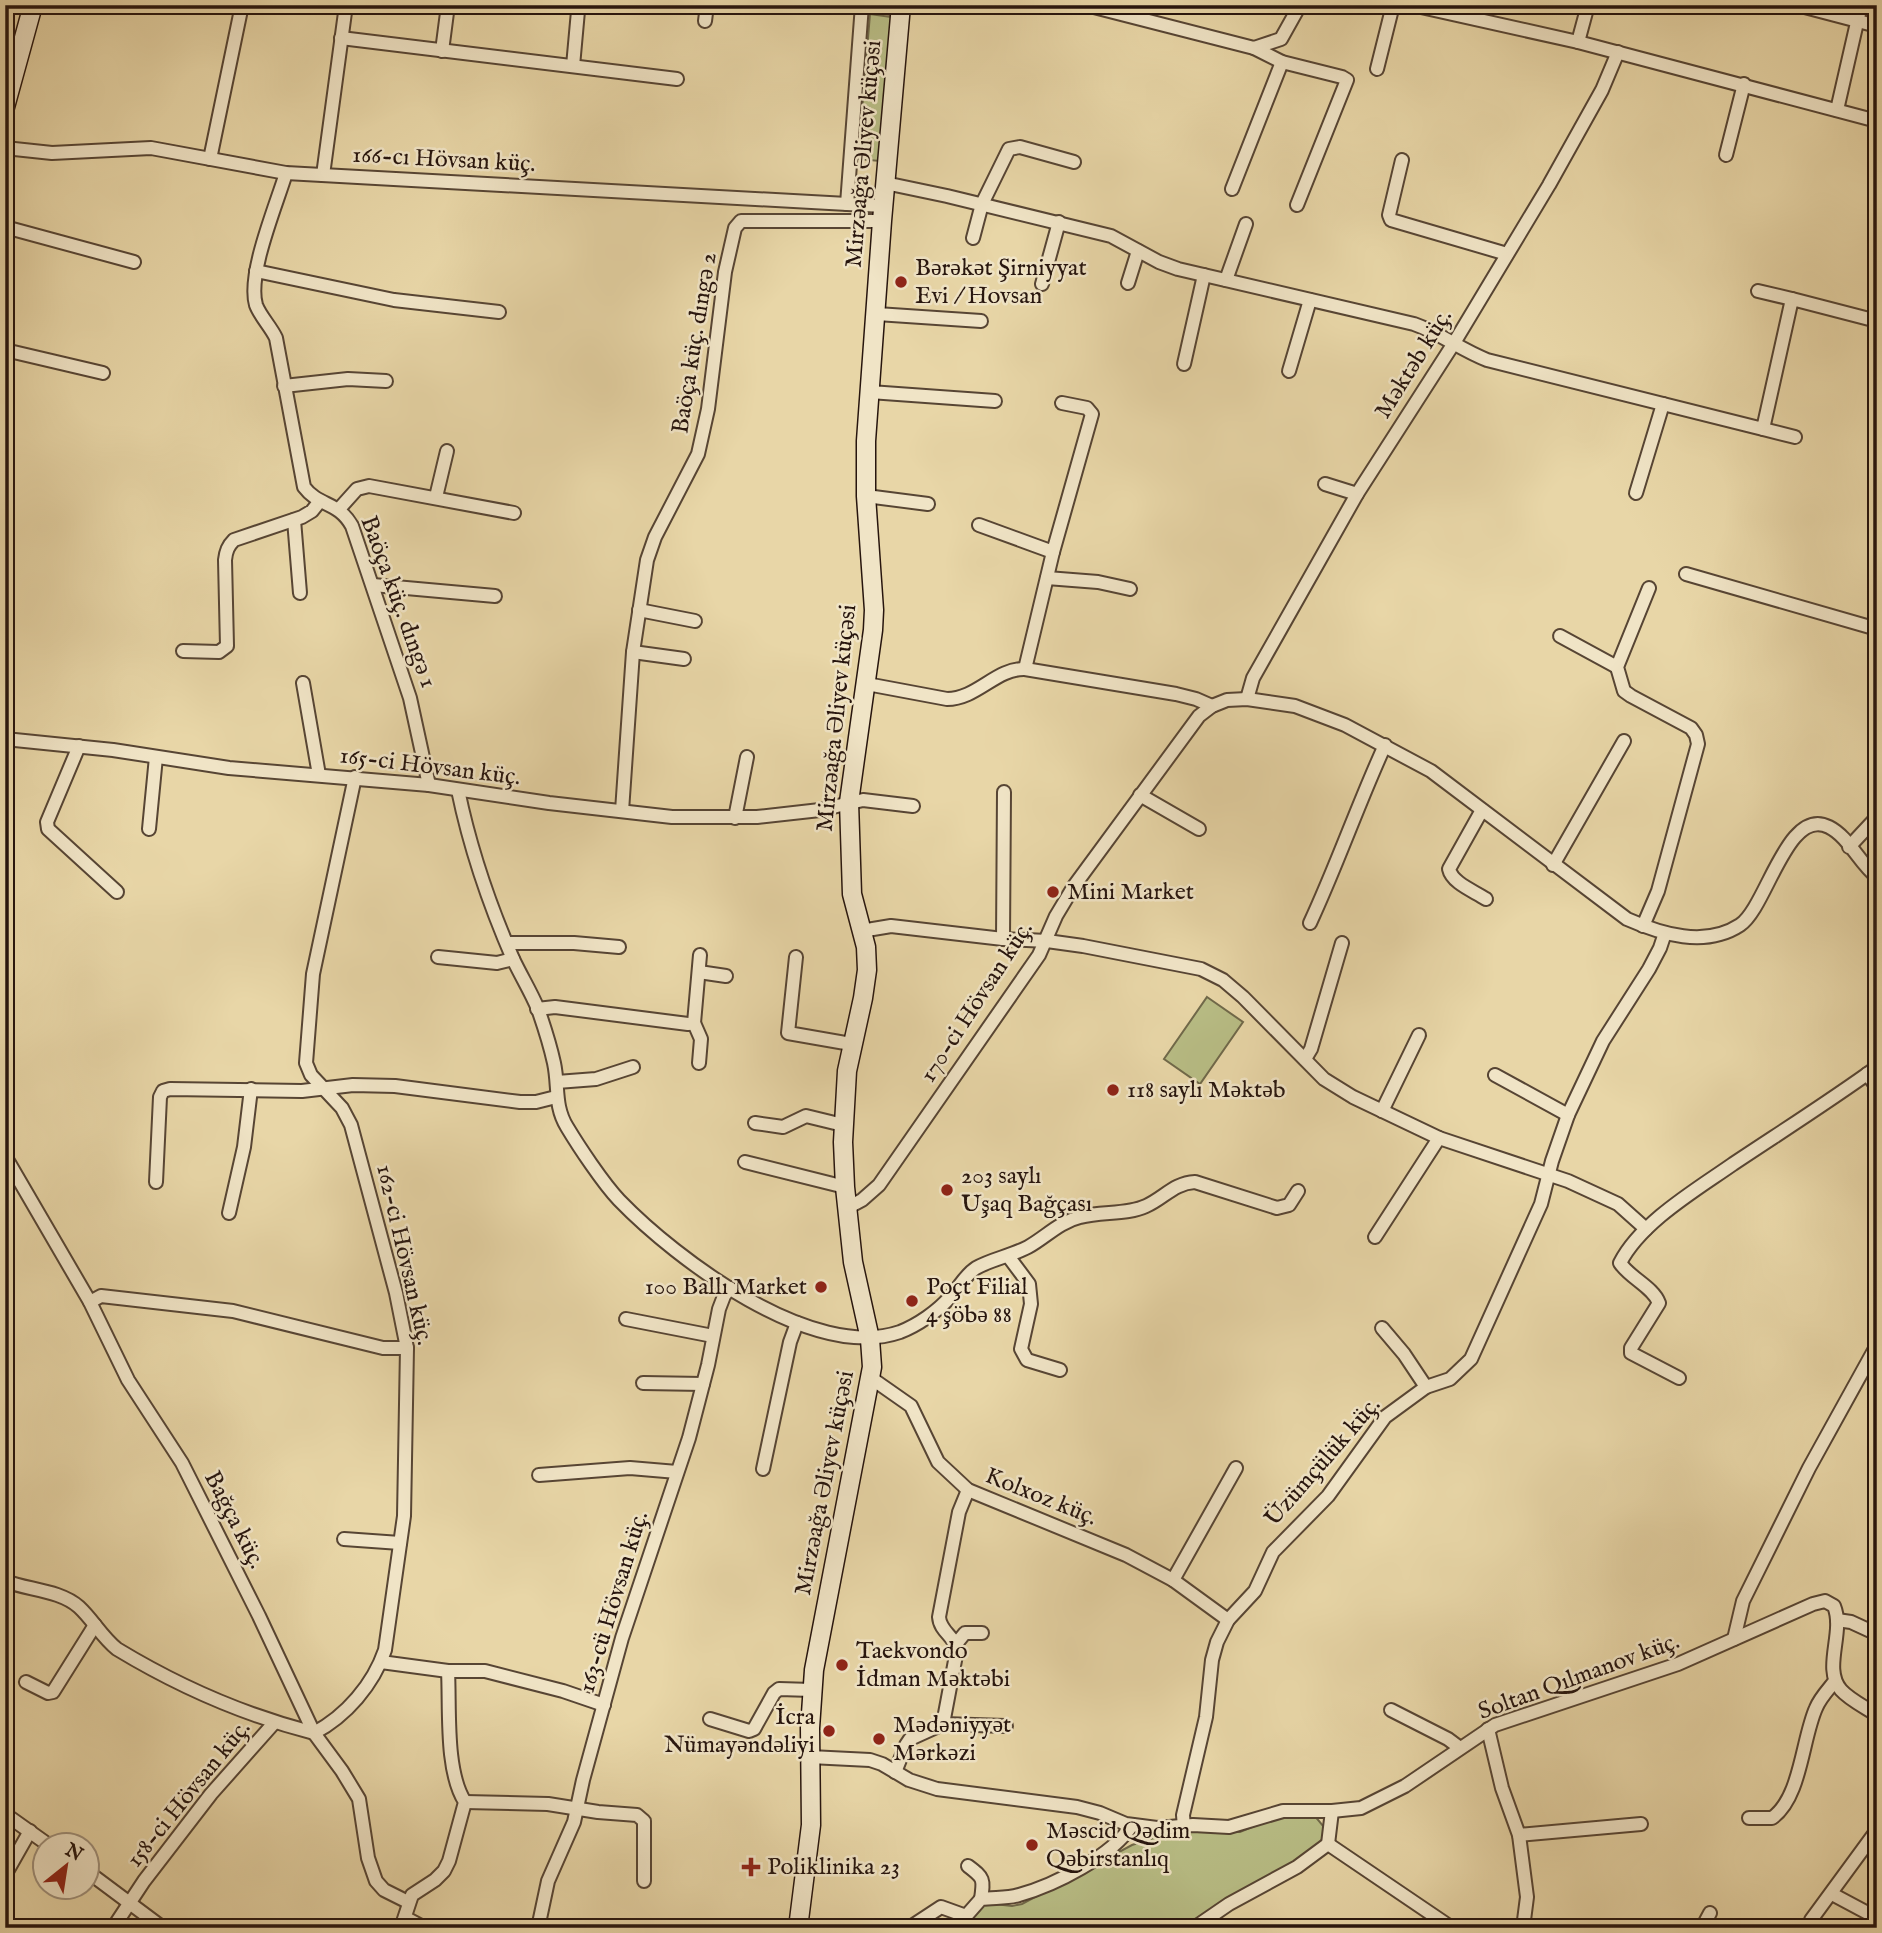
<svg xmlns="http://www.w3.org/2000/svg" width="1882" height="1933" font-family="'IM FELL English',serif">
  <rect width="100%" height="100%" fill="#e8d6a7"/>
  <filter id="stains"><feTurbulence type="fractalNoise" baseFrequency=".00286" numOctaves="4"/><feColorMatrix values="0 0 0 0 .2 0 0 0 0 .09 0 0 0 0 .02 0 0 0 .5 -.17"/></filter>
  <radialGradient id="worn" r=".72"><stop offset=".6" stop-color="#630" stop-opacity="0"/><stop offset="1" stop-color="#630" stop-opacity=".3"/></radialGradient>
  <g fill="#b8bd85" stroke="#70694a" stroke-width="2">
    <path d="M870 14 891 17 880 161 858 159Z"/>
    <path d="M1207 997 1243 1022 1200 1084 1164 1059Z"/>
    <path d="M1284 1814 1314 1815 1324 1827 1323 1839 1310 1853 1227 1900 1188 1928H974V1914L985 1903 1012 1906 1022 1904 1132 1845 1165 1834 1194 1830 1240 1832Z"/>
  </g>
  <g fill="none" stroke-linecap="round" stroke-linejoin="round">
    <g stroke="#574534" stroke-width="16">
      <g id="street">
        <path d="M869 5 901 9"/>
        <path d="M1086 5 1254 48 1281 39 1300 5"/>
        <path d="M1412 5 1578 42 1877 121"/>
        <path d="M1797 5 1877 26"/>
        <path d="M705 21 707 5"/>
        <path d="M341 38 677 79"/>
        <path d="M1578 42 1588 5"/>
        <path d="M1254 48 1282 62 1342 77 1347 80 1297 205"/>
        <path d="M442 51 448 5"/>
        <path d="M573 66 578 11"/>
        <path d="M1377 69 1393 5"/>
        <path d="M1837 110 1861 5"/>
        <path d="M5 148 52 153 151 148 286 173 883 206"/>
        <path d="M1726 155 1744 84"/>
        <path d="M210 159 242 5"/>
        <path d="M1402 160 1389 215 1391 220 1507 254"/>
        <path d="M286 173C276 206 247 274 256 305 260 316 271 327 276 338L304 487C319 507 338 501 352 526L410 698 429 785"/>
        <path d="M323 175 346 5"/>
        <path d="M885 183 947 196 1111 236 1159 262 1178 269 1414 324C1440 333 1461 350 1487 360L1763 429 1792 299 1877 321"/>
        <path d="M1232 189 1282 62"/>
        <path d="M847 204 862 5"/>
        <path d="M5 227 134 262"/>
        <path d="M973 238 982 204 1009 149 1020 147 1074 162"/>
        <path d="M256 271 394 300 499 312"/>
        <path d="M1226 280 1246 224"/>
        <path d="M1128 283 1138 251"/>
        <path d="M1042 284 1059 222"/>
        <path d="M1758 291 1792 299"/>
        <path d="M877 314 981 321"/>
        <path d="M5 350 103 373"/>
        <path d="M1184 364 1204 275"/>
        <path d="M1289 371 1310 300"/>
        <path d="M284 386 348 379 386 381"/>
        <path d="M870 392 995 401"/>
        <path d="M1763 429 1795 437"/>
        <path d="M1325 484 1357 494"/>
        <path d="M1636 493 1663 404"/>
        <path d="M866 496 928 504"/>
        <path d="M436 497 447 451"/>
        <path d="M339 509 357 489 369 486 514 513"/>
        <path d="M294 520 300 593"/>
        <path d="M979 525 1053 552"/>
        <path d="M1686 574 1877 629"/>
        <path d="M1047 578 1098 582 1130 589"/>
        <path d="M373 585 495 596"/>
        <path d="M639 610 695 621"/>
        <path d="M1560 636 1617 667"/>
        <path d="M183 651 219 652 227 646 225 560C226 551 228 546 234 540L302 517 312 511 320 501"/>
        <path d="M633 652 684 659"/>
        <path d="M1025 669 1053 552 1092 414 1087 408 1062 403"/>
        <path d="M303 683 319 775"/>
        <path d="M867 684 947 699C977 699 996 668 1025 669L1176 694 1196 699 1212 706"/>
        <path d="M1247 699 1253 678 1357 494 1454 343 1549 185 1602 90 1618 52"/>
        <path d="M5 739 113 750 229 768 429 785 549 803 672 817H757L820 810 863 800 913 806"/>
        <path d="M79 746 47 822 48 829 117 892"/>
        <path d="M458 790C470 848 489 904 513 959 521 976 531 992 538 1009 544 1026 550 1045 554 1063 559 1086 554 1106 567 1127 579 1147 603 1183 619 1200 677 1260 813 1362 900 1332 918 1325 938 1311 950 1297 959 1288 965 1275 976 1268 992 1259 1011 1256 1028 1247 1046 1237 1059 1222 1080 1217 1101 1211 1127 1215 1146 1206 1164 1198 1174 1183 1195 1182L1277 1208 1289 1205 1298 1191"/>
        <path d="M1140 795 1199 829"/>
        <path d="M1482 810 1449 869C1452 883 1474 891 1486 899"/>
        <path d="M622 811 633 652 647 560 655 537 698 454 708 409 725 272 735 228 741 221H882"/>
        <path d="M735 818 747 757"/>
        <path d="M149 829 156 757"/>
        <path d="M1849 847 1877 817"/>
        <path d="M1553 865 1624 741"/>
        <path d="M1310 923C1337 865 1358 804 1385 745"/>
        <path d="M1643 926 1658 891 1698 744 1696 735 1691 728 1631 696 1624 691 1617 667 1649 588"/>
        <path d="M861 931 891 926 1003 939 1047 941 1083 946 1201 969 1223 980 1243 997 1324 1079 1353 1097 1439 1138 1568 1181 1618 1204 1646 1229"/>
        <path d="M1003 939 1004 792"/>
        <path d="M507 943H574L619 947"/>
        <path d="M438 957 497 963 513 959"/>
        <path d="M796 957 788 1033 851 1044"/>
        <path d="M699 972 726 976"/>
        <path d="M537 1009 555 1007 688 1024 694 1023 700 955"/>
        <path d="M694 1023 701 1039 699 1063"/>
        <path d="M1305 1059 1311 1049 1342 943"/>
        <path d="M1867 1074 1877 1087"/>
        <path d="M1495 1075 1568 1115"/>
        <path d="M557 1082 596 1079 633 1067"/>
        <path d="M1382 1111 1419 1035"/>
        <path d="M755 1123 783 1127 806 1116 843 1125"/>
        <path d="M5 1156 90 1302 128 1380 182 1463 259 1616 314 1733 342 1771 359 1799 368 1858 376 1881 384 1890 408 1902"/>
        <path d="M745 1162 845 1187"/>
        <path d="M156 1182 160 1097 163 1091 170 1089 302 1091 353 1085 395 1086 520 1102H536L556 1097"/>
        <path d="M847 1208 862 1200 879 1185 1039 955 1056 916 1074 886 1199 716 1212 706 1227 700 1247 699 1295 706 1345 725 1431 771 1627 919C1661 934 1705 948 1740 925 1767 907 1787 806 1829 827 1849 837 1859 863 1877 877"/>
        <path d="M229 1213 244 1147 251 1089"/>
        <path d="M1375 1237 1439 1138"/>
        <path d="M1008 1256 1029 1284 1031 1304 1021 1349 1027 1360 1060 1370"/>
        <path d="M90 1302 101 1296 233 1311 383 1348H407"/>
        <path d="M626 1319 713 1336"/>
        <path d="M1382 1328 1404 1354 1426 1387"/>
        <path d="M871 1378 911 1406 938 1462 968 1490 1126 1555 1173 1580 1228 1620"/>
        <path d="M1679 1378 1631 1353V1348L1659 1303C1653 1287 1630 1278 1620 1263 1641 1222 1696 1190 1733 1164 1781 1132 1830 1101 1877 1067"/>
        <path d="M643 1383 703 1384"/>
        <path d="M763 1469 790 1342 797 1323"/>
        <path d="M539 1475 630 1468 677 1472"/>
        <path d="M344 1539 400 1543"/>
        <path d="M1173 1580 1236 1468"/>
        <path d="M5 1581C28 1590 60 1590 79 1607 93 1620 102 1637 117 1649 178 1686 244 1715 314 1733 346 1716 373 1685 385 1650L404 1516 407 1348 396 1293 351 1125 342 1108 311 1075 306 1063 313 974 355 777"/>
        <path d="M1837 1620 1851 1622 1877 1634"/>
        <path d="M1734 1639 1743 1601 1809 1468 1877 1345"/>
        <path d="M956 1644 965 1633H982"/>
        <path d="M381 1662 448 1671H485L563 1691 604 1705"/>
        <path d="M26 1682 48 1693 53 1692 95 1625"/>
        <path d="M1391 1710 1448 1739 1460 1748"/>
        <path d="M710 1719 749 1731 754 1729 774 1693 779 1689 812 1690"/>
        <path d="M943 1724 1006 1726"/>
        <path d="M1488 1729 1502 1788 1519 1835 1527 1897 1523 1928"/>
        <path d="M810 1757 870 1760 882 1764 909 1780 937 1789 1077 1807 1100 1813 1126 1824 1157 1828 1193 1825 1229 1827 1283 1811H1332L1361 1808 1405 1786 1495 1725 1678 1664 1813 1604 1825 1601 1834 1606C1845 1633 1822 1668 1841 1690 1850 1700 1865 1707 1877 1715"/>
        <path d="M895 1772 906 1745 910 1739 943 1724 957 1650C955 1636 940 1632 939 1617L959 1512 968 1490"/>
        <path d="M465 1802 548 1804 598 1812 637 1815 644 1821V1881"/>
        <path d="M5 1814 50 1846"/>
        <path d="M1749 1818H1772C1801 1798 1802 1739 1816 1708 1820 1698 1828 1690 1835 1681"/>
        <path d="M1184 1827 1183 1815 1206 1717 1212 1660 1217 1642 1228 1620 1255 1591 1273 1552 1328 1496 1385 1417 1426 1387 1450 1379 1471 1359 1541 1204 1552 1161 1568 1115 1603 1041 1649 969 1660 948 1665 933"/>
        <path d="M1519 1835 1641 1824"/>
        <path d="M1328 1844 1332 1811"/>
        <path d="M968 1866C984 1878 984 1879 981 1899"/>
        <path d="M88 1872 163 1928"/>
        <path d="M5 1875 30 1831"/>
        <path d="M1832 1894 1877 1918"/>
        <path d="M406 1918 425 1928"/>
        <path d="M1811 1920 1877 1830"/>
        <path d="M113 1928 144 1881 211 1794 274 1723"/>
        <path d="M401 1928 412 1895 435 1880 444 1871 449 1861 465 1802C445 1771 450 1709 448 1671"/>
        <path d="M538 1928 548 1881 574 1822 583 1780 622 1638 689 1438 708 1365 719 1309 724 1296 730 1288"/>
        <path d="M909 1928 941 1907 966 1916"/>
        <path d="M967 1928 966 1916 981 1899C994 1897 1006 1899 1019 1895 1055 1885 1112 1856 1132 1825"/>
        <path d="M1194 1928 1229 1904 1297 1867 1328 1844 1452 1928"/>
        <path d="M1702 1928 1710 1913"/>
      </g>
    </g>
    <g stroke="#27150e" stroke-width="21">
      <g id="secondary">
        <path d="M5 107 33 5"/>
        <path d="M798 1928 811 1825 810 1728 814 1670 872 1367 870 1339 853 1262 845 1187 843 1142 847 1071 863 998 867 970 866 947 852 894 849 802 873 630 874 610 866 496V441L882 221 901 5"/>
      </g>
    </g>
    <use href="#street" stroke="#f0e4c6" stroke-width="12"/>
    <use href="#secondary" stroke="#f0e4c6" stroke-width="18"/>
    <g stroke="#27150e" stroke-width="7">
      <path id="rail" d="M5 34 14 5"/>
    </g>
    <use href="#rail" stroke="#f0e4c6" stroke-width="4.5" stroke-dasharray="13" stroke-linecap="butt"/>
  </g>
  <g fill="#8f2418" stroke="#f0e4c6" stroke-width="2.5">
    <circle cx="901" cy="282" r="7"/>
    <circle cx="1053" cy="892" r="7"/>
    <circle cx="1113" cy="1090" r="7"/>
    <circle cx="947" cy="1190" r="7"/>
    <circle cx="821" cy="1287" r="7"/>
    <circle cx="912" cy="1301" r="7"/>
    <circle cx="842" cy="1665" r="7"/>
    <circle cx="829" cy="1731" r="7"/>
    <circle cx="879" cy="1739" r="7"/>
    <circle cx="1032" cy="1845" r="7"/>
    <path d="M747.5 1856.5h7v7h7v7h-7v7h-7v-7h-7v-7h7z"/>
  </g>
  <g text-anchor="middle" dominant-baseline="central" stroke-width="5" stroke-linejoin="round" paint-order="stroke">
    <g font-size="24" fill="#27150e" stroke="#f0e4c6">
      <text transform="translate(864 154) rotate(-85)">Mirzəağa Əliyev küçəsi</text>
      <text transform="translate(444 160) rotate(3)">166-cı Hövsan küç.</text>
      <text transform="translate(695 343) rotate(-81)">Baöça küç. dıngə 2</text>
      <text transform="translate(1414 364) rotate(-58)">Məktəb küç.</text>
      <text transform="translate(398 602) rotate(70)">Baöça küç. dıngə 1</text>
      <text transform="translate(837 718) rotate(-84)">Mirzəağa Əliyev küçəsi</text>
      <text transform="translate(430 767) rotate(7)">165-ci Hövsan küç.</text>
      <text transform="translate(977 1002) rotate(-57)">170-ci Hövsan küç.</text>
      <text transform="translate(404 1255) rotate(77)">162-ci Hövsan küç.</text>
      <text transform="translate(1323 1462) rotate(-49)">Üzümçülük küç.</text>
      <text transform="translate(825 1483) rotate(-79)">Mirzəağa Əliyev küçəsi</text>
      <text transform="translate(1041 1497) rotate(22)">Kolxoz küç.</text>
      <text transform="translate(234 1520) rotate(63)">Bağça küç.</text>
      <text transform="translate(614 1602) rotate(-73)">163-cü Hövsan küç.</text>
      <text transform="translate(1579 1677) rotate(-20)">Soltan Qılmanov küç.</text>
      <text transform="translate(189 1794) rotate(-51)">158-ci Hövsan küç.</text>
    </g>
    <g font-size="24" fill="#27150e" stroke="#f0e4c6" text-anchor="start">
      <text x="915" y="268">Bərəkət Şirniyyat<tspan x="915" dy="28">Evi / Hovsan</tspan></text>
      <text x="1067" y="892">Mini Market</text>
      <text x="1127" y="1090">118 saylı Məktəb</text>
      <text x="961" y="1176">203 saylı<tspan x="961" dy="28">Uşaq Bağçası</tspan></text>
      <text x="807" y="1287" text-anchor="end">100 Ballı Market</text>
      <text x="926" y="1287">Poçt Filial<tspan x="926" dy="28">4 şöbə 88</tspan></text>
      <text x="856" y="1651">Taekvondo<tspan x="856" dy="28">İdman Məktəbi</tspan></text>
      <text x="815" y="1717" text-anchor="end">İcra<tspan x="815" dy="28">Nümayəndəliyi</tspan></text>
      <text x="893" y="1725">Mədəniyyət<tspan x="893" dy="28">Mərkəzi</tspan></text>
      <text x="1046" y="1831">Məscid Qədim<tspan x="1046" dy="28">Qəbirstanlıq</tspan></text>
      <text x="767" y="1867">Poliklinika 23</text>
    </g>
  </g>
  <rect width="1882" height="1933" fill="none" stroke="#e8d6a7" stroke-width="28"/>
  <rect x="7" y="7" width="1868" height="1919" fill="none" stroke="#27150e" stroke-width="3.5"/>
  <rect x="14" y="14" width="1854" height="1905" fill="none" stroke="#27150e" stroke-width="2"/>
  <g transform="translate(66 1866) rotate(30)"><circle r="33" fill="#f0e4c6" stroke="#a0917c" stroke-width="2"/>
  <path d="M0-5L12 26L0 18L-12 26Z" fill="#8f2418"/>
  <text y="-10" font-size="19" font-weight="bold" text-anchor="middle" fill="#27150e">N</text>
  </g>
  <rect width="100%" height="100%" filter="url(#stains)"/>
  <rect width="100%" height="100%" fill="url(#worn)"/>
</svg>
